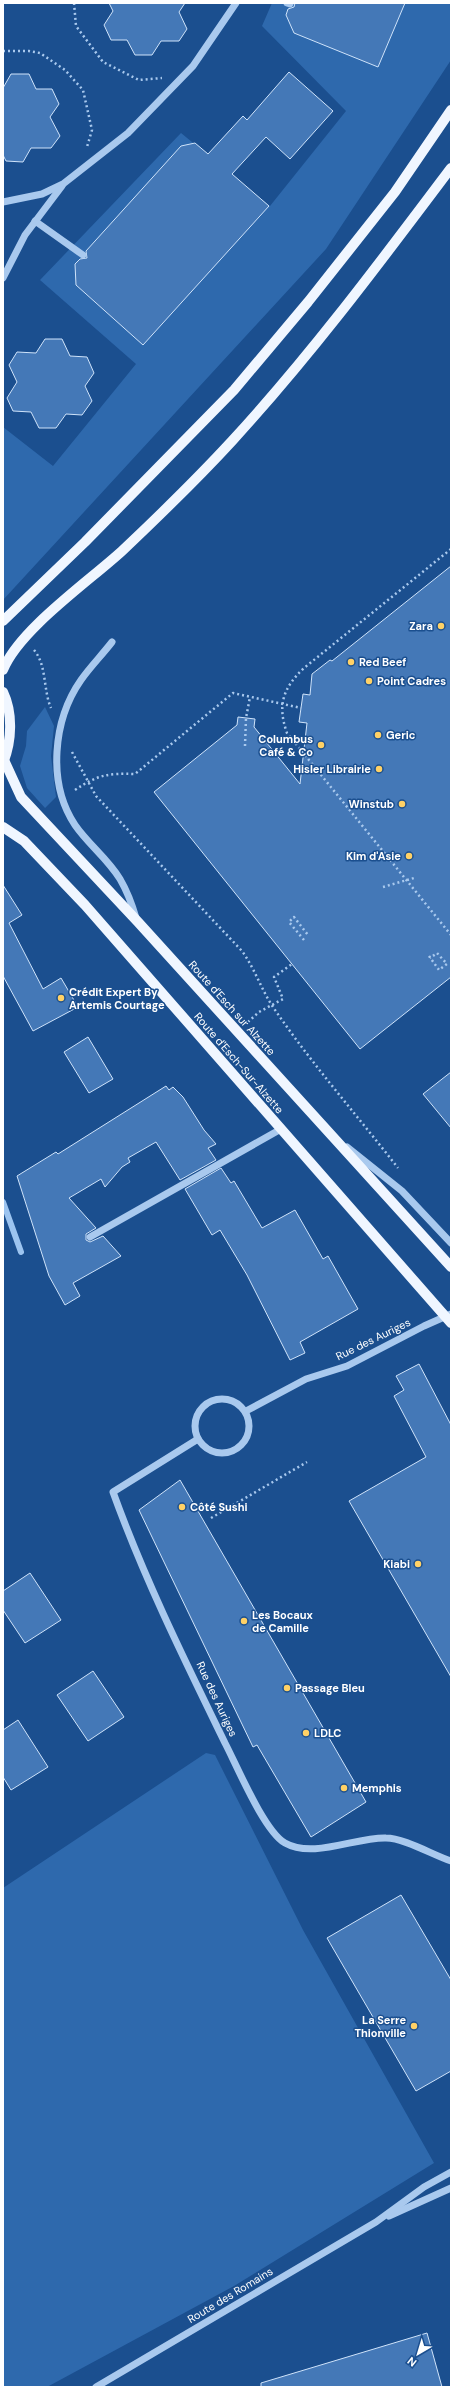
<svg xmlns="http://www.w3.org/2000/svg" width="454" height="2390" font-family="'DM Sans',sans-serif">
  <rect width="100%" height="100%" fill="#1b4f8f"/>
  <g fill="#2e69ad">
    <path d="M272 3H451V60L326 249 3 600V427L53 466 136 364 40 280 181 133 270 206 346 111 262 26Z"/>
    <path d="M45 707 54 726 51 756 56 797 45 808 27 788 20 766 26 746 27 731Z"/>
    <path d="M206 1753 215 1755 303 1930 434 2163 234 2286 47 2387H3V1888Z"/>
  </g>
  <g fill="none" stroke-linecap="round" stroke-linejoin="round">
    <path stroke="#9cc4f0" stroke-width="6" d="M3 1202 21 1252"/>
  </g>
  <g fill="#4478b7" stroke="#cfe3fa">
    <path d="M109 3H185L179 12 187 29 179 41H161L152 55H135L127 40H111L104 25 113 11Z"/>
    <path d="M295 3H405L378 67 294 33 286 15 288 9 294 7Z"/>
    <path d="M289 72 333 111 290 159 266 137 232 174 269 206 143 345 76 285 75 264 80 259 87 258 86 251 181 146 195 143 208 154 243 116 247 120Z"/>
    <path d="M11 74H29L36 89H52L59 104 50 117 60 136 51 148H31L23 162 6 161 3 155V88Z"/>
    <path d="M45 339H62L70 356 87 357 94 373 85 386 92 401 82 415 66 414 56 428H39L31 412 13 411 7 398 17 382 9 365 17 352 36 353Z"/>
    <path d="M451 566V977L360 1049 154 792 237 725 238 717 255 719 254 727 300 784 307 723 299 722 303 694 310 695 312 674 330 660 332 661Z"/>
    <path d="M3 885 22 915 9 923 43 989 61 978 78 1007 33 1031 3 976Z"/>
    <path d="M88 1037 113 1079 89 1093 64 1052Z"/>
    <path d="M451 1072V1128L423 1094Z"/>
    <path d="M166 1086 169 1090 173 1087 183 1097 204 1130 216 1144 208 1148 216 1160 180 1180 156 1142 128 1158 130 1162 122 1167 105 1187 101 1179 69 1198 96 1228 86 1234V1240L90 1242 103 1236 121 1256 73 1283 80 1296 65 1305 49 1276 17 1176 56 1152 58 1154Z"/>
    <path d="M221 1168 231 1183 234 1181 262 1228 295 1210 323 1259 328 1256 358 1309 300 1342 305 1353 290 1360 247 1275 220 1230 212 1235 185 1189Z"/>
    <path d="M419 1364 451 1425V1677L349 1501 426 1457 394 1396 404 1390 396 1376Z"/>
    <path d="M180 1480 366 1802 311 1837 257 1745 253 1747 139 1510Z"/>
    <path d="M30 1573 61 1620 25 1643 3 1610V1591Z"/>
    <path d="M93 1671 124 1717 88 1741 57 1695Z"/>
    <path d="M18 1720 48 1767 11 1790 3 1777V1730Z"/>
    <path d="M401 1895 451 1980V2071L416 2091 327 1938Z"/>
    <path d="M427 2333 442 2387H261V2383Z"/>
  </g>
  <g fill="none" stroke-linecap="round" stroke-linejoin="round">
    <g stroke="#a9c9ee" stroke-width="2.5" stroke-dasharray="2 3" stroke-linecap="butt">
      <path d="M74 3 76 26 103 62 139 80 162 78"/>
      <path d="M3 51H29L40 53 65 70 83 90 92 130 87 147"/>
      <path d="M451 549 304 668C283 688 277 705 287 733L451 935"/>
      <path d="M34 650C47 665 43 690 51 708"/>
      <path d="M245 746 246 718 250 697"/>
      <path d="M72 752 96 796 242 951C255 969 261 989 273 1007 311 1063 356 1114 398 1168"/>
      <path d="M75 790C97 775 108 773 135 774L233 693 301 708"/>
      <path d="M383 887 414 878"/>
      <path d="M304 940 289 922 294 917 308 935"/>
      <path d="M429 956 439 970 447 964 437 953 430 958"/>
      <path d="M248 1022 259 1012 283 999 274 977 292 964"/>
      <path d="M211 1518 307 1462"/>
    </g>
    <g stroke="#a9c9ee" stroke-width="7">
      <path d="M287 3 290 4"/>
      <path d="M3 202 42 194 63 184 128 133 193 66 236 3"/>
      <path d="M35 221 83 255"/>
      <path d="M3 278 25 235 62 186"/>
      <path d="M112 642C102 655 90 667 81 680 53 720 47 783 75 825 88 844 108 859 120 879 127 891 132 904 136 918"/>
      <path d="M347 1147 402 1191 451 1243"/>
      <path d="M90 1237 281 1129"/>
      <circle cx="222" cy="1426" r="27"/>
      <path d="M246 1411 306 1379 347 1366 424 1326 451 1314"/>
      <path d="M198 1439 113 1492C144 1578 185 1661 225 1743 237 1766 264 1831 285 1843 313 1859 356 1837 386 1838 404 1838 433 1855 451 1861"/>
      <path d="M389 2216 451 2188"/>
      <path d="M96 2387 376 2222 424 2187 451 2172"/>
    </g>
    <g stroke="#f0f6ff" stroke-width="10">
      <path d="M3 621 85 542 234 390 308 302 395 192 451 110"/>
      <path d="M3 670C19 630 88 582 122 551 159 516 197 479 232 441 311 355 381 261 451 168"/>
      <path d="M3 692C13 713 12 741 3 763"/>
      <path d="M4 760 21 797 138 922 451 1267"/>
      <path d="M3 827 24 841 85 905 451 1323"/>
    </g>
  </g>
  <g fill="#ffd166" stroke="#1b4f8f" stroke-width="1.5">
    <circle cx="441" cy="626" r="4"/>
    <circle cx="351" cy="662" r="4"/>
    <circle cx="369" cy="681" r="4"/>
    <circle cx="378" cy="735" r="4"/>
    <circle cx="321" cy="745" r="4"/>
    <circle cx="379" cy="769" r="4"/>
    <circle cx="402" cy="804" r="4"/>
    <circle cx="409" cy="856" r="4"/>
    <circle cx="61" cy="998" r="4"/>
    <circle cx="182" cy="1507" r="4"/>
    <circle cx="418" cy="1564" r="4"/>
    <circle cx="244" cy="1621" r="4"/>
    <circle cx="287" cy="1688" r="4"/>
    <circle cx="306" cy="1733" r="4"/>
    <circle cx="344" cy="1788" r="4"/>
    <circle cx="414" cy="2026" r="4"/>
  </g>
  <g text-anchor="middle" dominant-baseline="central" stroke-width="3" stroke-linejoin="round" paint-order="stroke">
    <g font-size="11" font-weight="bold" fill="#fff" stroke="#1b4f8f" text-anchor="start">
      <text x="433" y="626" text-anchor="end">Zara</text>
      <text x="359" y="662">Red Beef</text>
      <text x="377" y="681">Point Cadres</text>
      <text x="386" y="735">Geric</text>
      <text x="313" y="739" text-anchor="end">Columbus<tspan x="313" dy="13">Café &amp; Co</tspan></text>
      <text x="371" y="769" text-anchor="end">Hisler Librairie</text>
      <text x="394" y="804" text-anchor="end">Winstub</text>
      <text x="401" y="856" text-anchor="end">Kim d'Asie</text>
      <text x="69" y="992">Crédit Expert By<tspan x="69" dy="13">Artemis Courtage</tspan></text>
      <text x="190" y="1507">Côté Sushi</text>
      <text x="410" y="1564" text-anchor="end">Kiabi</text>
      <text x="252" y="1615">Les Bocaux<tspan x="252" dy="13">de Camille</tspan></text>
      <text x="295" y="1688">Passage Bleu</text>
      <text x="314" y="1733">LDLC</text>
      <text x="352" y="1788">Memphis</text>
      <text x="406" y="2020" text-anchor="end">La Serre<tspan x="406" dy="13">Thionville</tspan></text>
    </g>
    <g font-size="11" fill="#fff" stroke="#1b4f8f">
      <text transform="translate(232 1008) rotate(48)">Route d'Esch sur Alzette</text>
      <text transform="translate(239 1063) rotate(49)">Route d'Esch-Sur-Alzette</text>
      <text transform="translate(373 1339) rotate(-26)">Rue des Auriges</text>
      <text transform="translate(217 1699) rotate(65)">Rue des Auriges</text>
      <text transform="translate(230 2295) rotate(-31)">Route des Romains</text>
    </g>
  </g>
  <rect width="454" height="2390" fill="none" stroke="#ffffff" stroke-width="8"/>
  <g transform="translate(418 2354) rotate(218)" stroke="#1b4f8f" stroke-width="3" paint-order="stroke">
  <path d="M0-3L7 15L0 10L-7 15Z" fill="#ffffff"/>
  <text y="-6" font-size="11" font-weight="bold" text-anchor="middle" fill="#ffffff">N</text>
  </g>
</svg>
